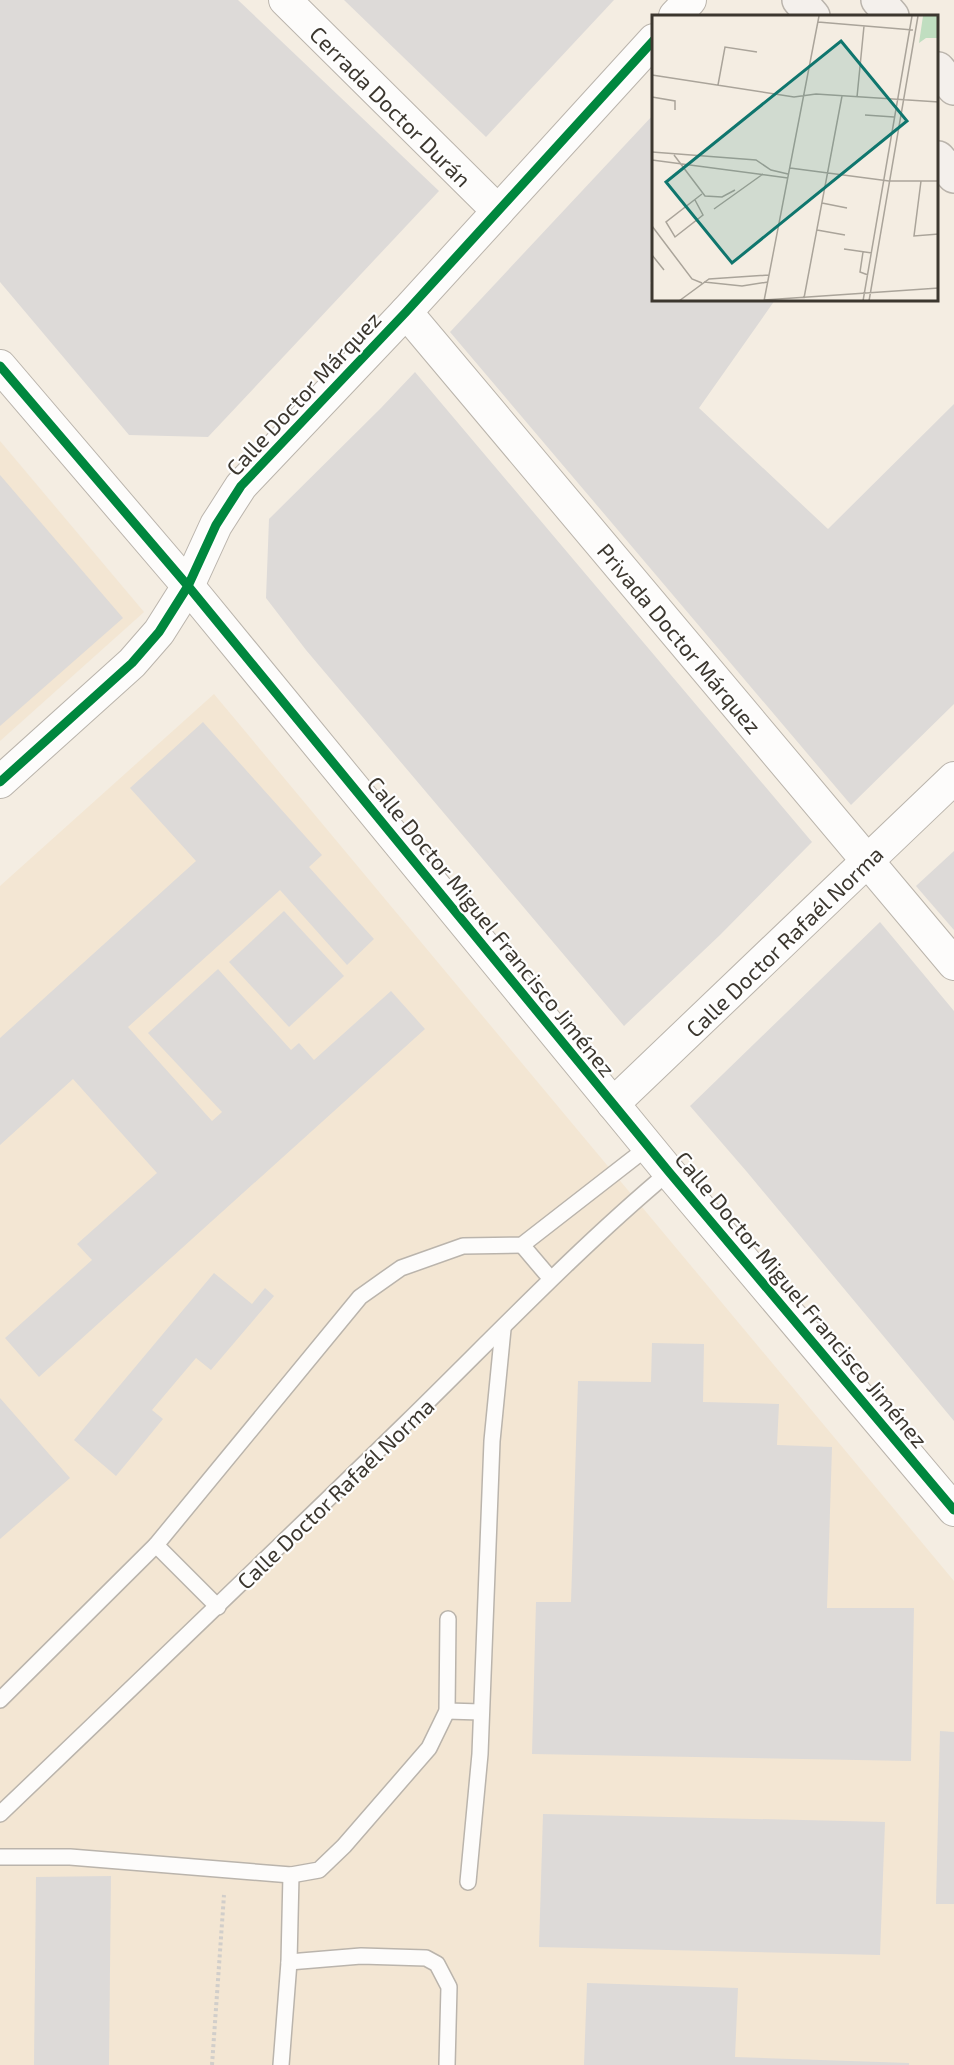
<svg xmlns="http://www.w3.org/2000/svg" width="954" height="2065" font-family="'Exo 2',sans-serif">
  <rect width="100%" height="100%" fill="#f4ede2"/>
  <g fill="#f3e6d3">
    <path d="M0 441 144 612 0 741Z"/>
    <path d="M214 694 954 1581V2065H0V886Z"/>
  </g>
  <g fill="#dddad8">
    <path d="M0 0H238L439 191 208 437 129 435 0 282Z"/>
    <path d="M344 0H614L486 137Z"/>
    <path d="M654 114V278L650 283 654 287V300H775L699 408 828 529 954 404V704L851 805 450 332Z"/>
    <path d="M415 372 812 842 720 935 624 1026 306 650 266 598 269 519 381 408Z"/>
    <path d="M0 475 123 618 0 726Z"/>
    <path d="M203 722 322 855 309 867 374 939 347 965 280 890 128 1027 212 1121 222 1112 148 1033 218 969 291 1050 299 1043 314 1060 391 991 425 1029 39 1377 5 1338 92 1260 77 1244 157 1173 73 1079 0 1145V1038L196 861 130 788Z"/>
    <path d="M954 851V930L916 886Z"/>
    <path d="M284 911 344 976 289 1027 229 962Z"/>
    <path d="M880 922 954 1011V1421L747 1172 690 1106Z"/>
    <path d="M214 1273 252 1304 265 1288 274 1296 211 1370 196 1358 152 1410 163 1419 116 1476 74 1440Z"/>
    <path d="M652 1343 704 1344 703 1402 779 1404 777 1445 832 1447 827 1608H914L911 1761 532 1754 536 1602H571L578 1381 651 1382Z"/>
    <path d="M0 1398 70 1478 0 1539Z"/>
    <path d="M940 1731 954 1732V1904H936Z"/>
    <path d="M543 1814 885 1822 880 1955 539 1947Z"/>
    <path d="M111 1876 109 2065H34L36 1877Z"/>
    <path d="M587 1983 738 1988 735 2057 909 2063V2065H584Z"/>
  </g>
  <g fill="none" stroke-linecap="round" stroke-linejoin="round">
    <g stroke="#bab4ac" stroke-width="18">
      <g id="service">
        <path d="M522 1245 550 1278"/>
        <path d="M156 1545 218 1607"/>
        <path d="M0 1700 156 1545 360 1297 401 1268 463 1246 522 1245 648 1147"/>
        <path d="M447 1711 481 1712"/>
        <path d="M0 1814C136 1684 272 1554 406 1423 493 1338 576 1250 669 1172"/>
        <path d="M0 1857H70L291 1875 319 1870 344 1846 429 1748 447 1711 448 1619"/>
        <path d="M468 1882 480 1754 492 1441 503 1329"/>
        <path d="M289 1962 361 1956 426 1958 437 1964 449 1987 447 2065"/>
        <path d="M281 2065 289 1962 291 1875"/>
      </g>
    </g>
    <g stroke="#bab4ac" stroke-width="34">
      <g id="minor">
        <path d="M285 0 498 211"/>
        <path d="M675 16 690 0"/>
        <path d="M406 312 954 964"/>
        <path d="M0 366 188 586 669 1172 954 1510"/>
        <path d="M0 782 132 663 159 632 188 586 216 525 241 486 406 312 654 40"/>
        <path d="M613 1104 954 778"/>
      </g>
    </g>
    <g stroke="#bab4ac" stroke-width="36">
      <g id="secondary">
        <path d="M799 0 813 16"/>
        <path d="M878 0 892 16"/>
        <path d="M938 69 954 88"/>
        <path d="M938 158 954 176"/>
      </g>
    </g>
    <path stroke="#d1ceca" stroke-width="4" stroke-dasharray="3 3" stroke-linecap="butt" d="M212 2065 224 1895"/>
    <use href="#service" stroke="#fdfcfb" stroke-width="15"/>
    <use href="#minor" stroke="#fdfcfb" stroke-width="32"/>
    <use href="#secondary" stroke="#f4f0ec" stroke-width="33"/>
    <g stroke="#fefefe" stroke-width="13">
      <g id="cycleway">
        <path d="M0 366 188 586 669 1172 954 1510"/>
        <path d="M0 782 132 663 159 632 188 586 216 525 241 486 406 312 654 40"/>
      </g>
    </g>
    <use href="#cycleway" stroke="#00873e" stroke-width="9"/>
  </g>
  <g text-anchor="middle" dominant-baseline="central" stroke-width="4.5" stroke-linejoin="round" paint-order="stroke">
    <g font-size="22" fill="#3c372f" stroke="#fefefe">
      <text transform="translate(391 106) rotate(45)">Cerrada Doctor Durán</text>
      <text transform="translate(303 393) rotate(-47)">Calle Doctor Márquez</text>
      <text transform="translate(680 638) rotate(50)">Privada Doctor Márquez</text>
      <text transform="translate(492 926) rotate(51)">Calle Doctor Miguel Francisco Jiménez</text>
      <text transform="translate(784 941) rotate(-44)">Calle Doctor Rafaél Norma</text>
      <text transform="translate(802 1299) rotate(50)">Calle Doctor Miguel Francisco Jiménez</text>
      <text transform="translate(335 1493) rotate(-44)">Calle Doctor Rafaél Norma</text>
    </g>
  </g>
  <g transform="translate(652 15)">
    <rect width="286" height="286" fill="#f4ede2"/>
    <path d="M271 1H286V23H274L267 28Z" fill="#c0dec0"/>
    <path fill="none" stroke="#aaa49a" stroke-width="1.5" d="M166 7 261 15M0 60 142 82 164 79 287 87M66 70 73 32 105 37M0 82 23 86V95M205 82 212 11M213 100 242 102M0 137 104 145 119 155 136 159M22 140 53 181 70 182 83 175M0 145 136 163M138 153 237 166H287M269 166 262 221 287 219M43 185 51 200 23 222 14 207 50 179M170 188 195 193M62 194 111 159M0 211 40 264 50 268M165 215 193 220M192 234 220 238M211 237 208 257 216 260M0 240 12 255M52 267 90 271 116 267M152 283 190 81M112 285 287 273M27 286 57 264 117 260M112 286 167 1M211 286 260 1M217 286 266 1"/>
    <path fill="#0f766e" fill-opacity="0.15" stroke="#0f766e" stroke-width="3" d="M189 26 255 106 80 248 14 167Z"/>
    <rect width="286" height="286" fill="none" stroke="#3c372f" stroke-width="3"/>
  </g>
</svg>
